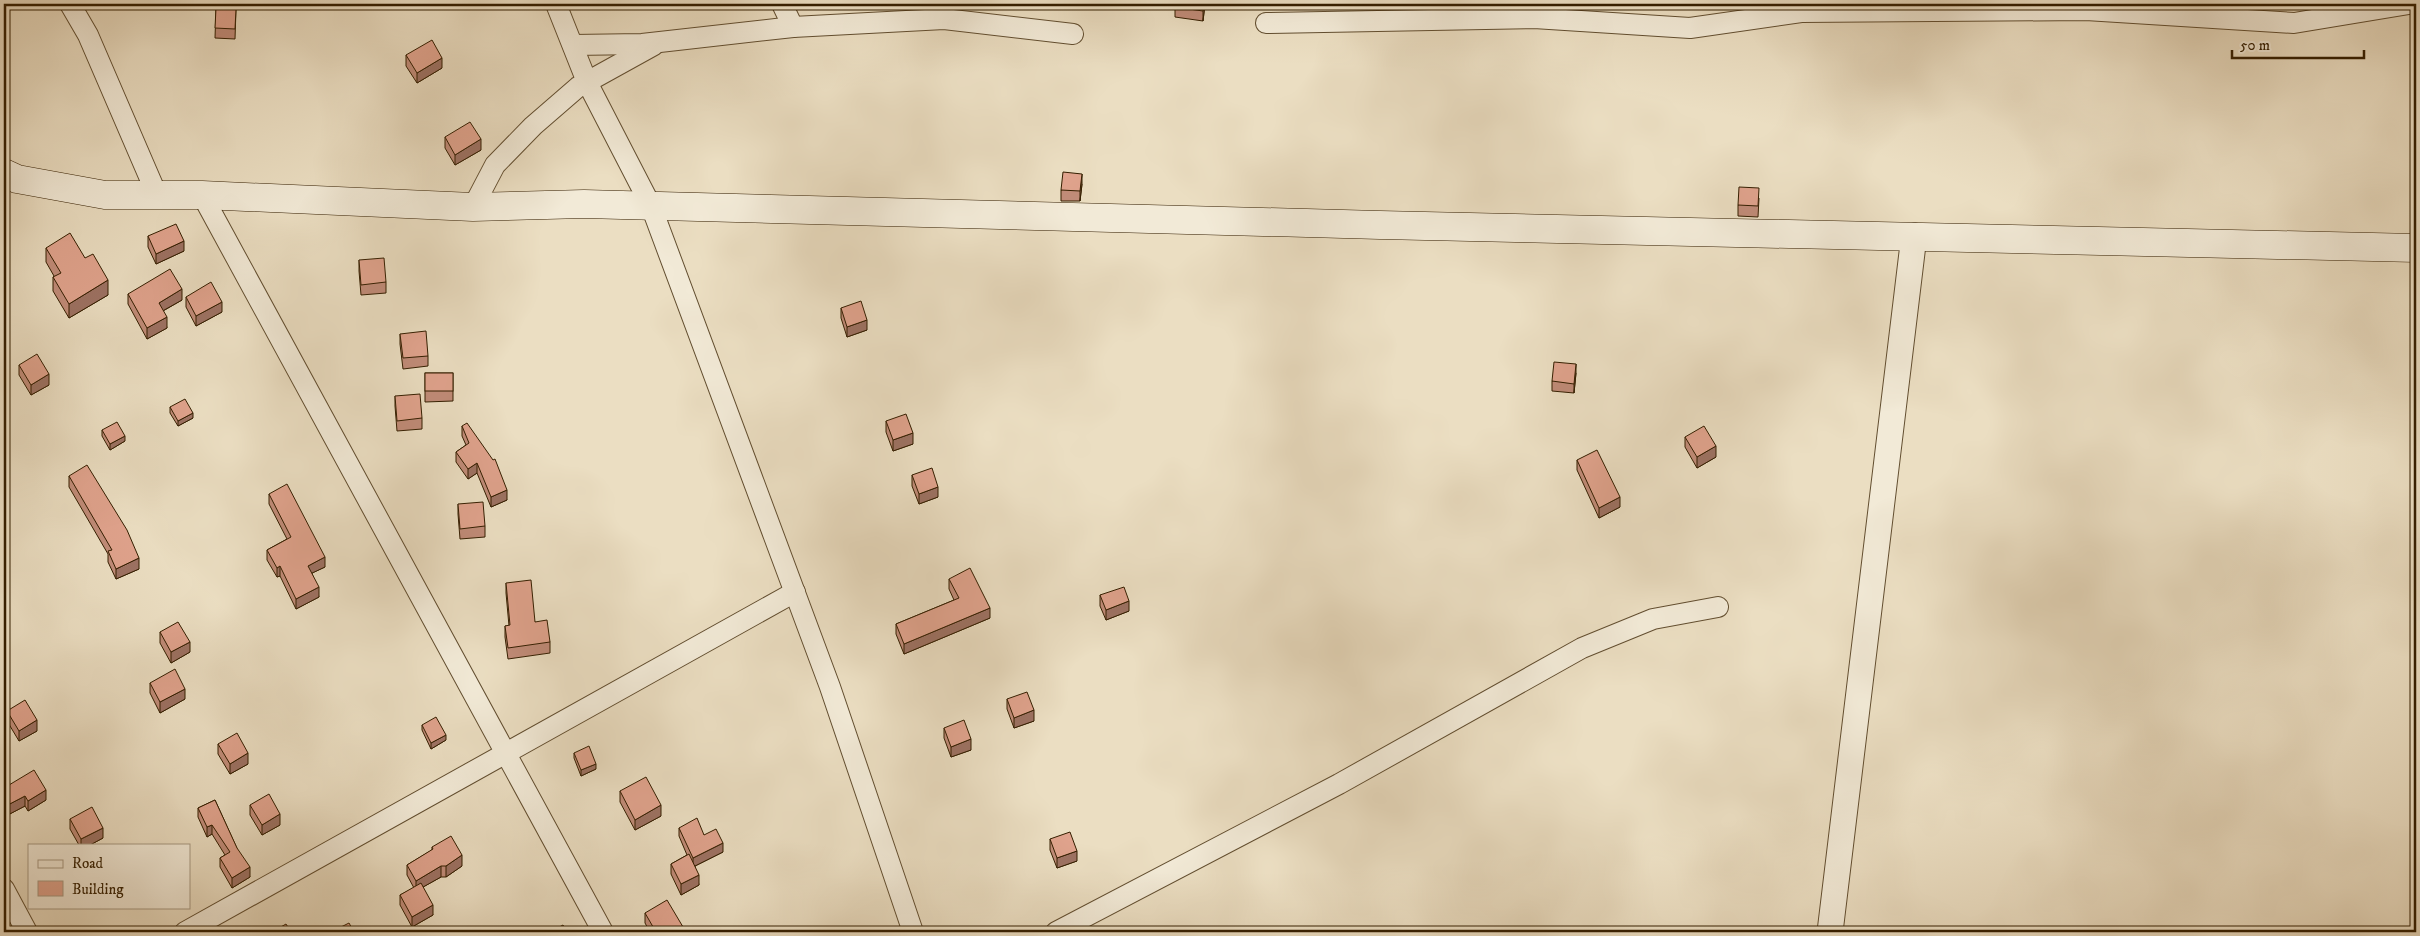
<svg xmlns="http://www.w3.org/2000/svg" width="2420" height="936" font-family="'IM FELL DW Pica',serif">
  <rect width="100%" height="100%" fill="#ebdec2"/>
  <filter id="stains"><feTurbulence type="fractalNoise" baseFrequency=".004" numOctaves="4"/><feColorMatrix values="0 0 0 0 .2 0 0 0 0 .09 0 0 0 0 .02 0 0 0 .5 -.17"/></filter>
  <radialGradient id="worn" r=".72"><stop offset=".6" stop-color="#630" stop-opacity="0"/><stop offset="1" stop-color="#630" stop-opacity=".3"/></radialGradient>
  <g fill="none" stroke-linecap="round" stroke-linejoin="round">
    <g stroke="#624e30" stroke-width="22">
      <g id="minor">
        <path d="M70 4 88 35 157 195"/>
        <path d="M556 4 587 82 651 206 830 687 913 932"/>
        <path d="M782 4 793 27"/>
        <path d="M1266 23 1534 18 1690 28 1801 12 2086 10 2294 23 2409 4"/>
        <path d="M573 45 642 44 793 27 944 19 1073 34"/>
        <path d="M202 195 603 932"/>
        <path d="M473 207 495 165 533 126 578 87 654 45"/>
        <path d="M4 889 27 932"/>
        <path d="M185 932 795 592"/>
        <path d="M1056 932 1339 784 1582 648 1653 619 1718 607"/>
      </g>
    </g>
    <g stroke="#624e30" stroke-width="27">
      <path id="tertiary" d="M1830 932 1914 236"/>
    </g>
    <g stroke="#341e00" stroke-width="29">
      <path id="secondary" d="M4 173 17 179 105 195H202L473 207 584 204 1380 225 2416 248"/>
    </g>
    <use href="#minor" stroke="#f2ead7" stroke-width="20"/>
    <use href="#tertiary" stroke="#f2ead7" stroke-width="25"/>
    <use href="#secondary" stroke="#f2ead7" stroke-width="28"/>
  </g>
  <g fill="#c18c79" stroke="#341e00">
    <path d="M1205 4 1203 21 1175 17V7Z"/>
    <path d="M216 8 236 9 235 39 215 38Z"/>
    <path d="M406 55 442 68 417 83 406 66Z"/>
    <path d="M445 137 481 150 455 165 445 148Z"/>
    <path d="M1082 184 1080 201H1061V190Z"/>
    <path d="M1759 198 1758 217 1738 216V205Z"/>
    <path d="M148 236 184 251 156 264 148 247Z"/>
    <path d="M46 248 85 258 108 295 69 318 53 291V277L54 276 46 262Z"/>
    <path d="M359 260 386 282V293L361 295 359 271Z"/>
    <path d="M128 294 182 300 163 311 167 328 147 339 128 304Z"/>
    <path d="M186 297 222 312 196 326 186 307Z"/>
    <path d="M841 308 867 330 847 337 841 318Z"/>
    <path d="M400 334 428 356V366L403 369 400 344Z"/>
    <path d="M19 365 49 385 31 395 19 375Z"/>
    <path d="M425 373H453V401L425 402Z"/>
    <path d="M1576 373 1574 393 1552 391V381Z"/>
    <path d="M395 396 422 418V429L397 431 395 406Z"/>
    <path d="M170 407 193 418 178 426 170 413Z"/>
    <path d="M886 421 913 444 893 451 886 432Z"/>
    <path d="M462 426 507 500 491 507 477 473 468 479 456 462V452L466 445 462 436Z"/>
    <path d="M102 430 125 441 110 450 102 436Z"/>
    <path d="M1685 437 1716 457 1697 468 1685 447Z"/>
    <path d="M1577 460 1620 507 1599 518 1577 470Z"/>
    <path d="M912 475 938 497 919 504 912 486Z"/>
    <path d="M69 476 139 569 116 579 108 562V554L69 487Z"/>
    <path d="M269 494 325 567 312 573 319 597 296 609 280 576 277 577 267 560V550L287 539 269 504Z"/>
    <path d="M458 504 485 526V537L460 539 458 514Z"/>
    <path d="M949 579 990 618 904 654 896 634V624L954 600 949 589Z"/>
    <path d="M506 583 550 642V653L508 659 505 637V626H509L506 593Z"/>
    <path d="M1100 595 1129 611 1106 620 1100 606Z"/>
    <path d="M160 632 190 652 171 663 160 643Z"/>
    <path d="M150 683 185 699 160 713 150 693Z"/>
    <path d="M1007 699 1034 721 1014 728 1007 709Z"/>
    <path d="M7 711 37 731 19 741 7 721Z"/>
    <path d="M422 725 446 740 431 749 422 730Z"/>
    <path d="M944 728 971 750 951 757 944 738Z"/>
    <path d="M218 744 248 764 230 774 218 754Z"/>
    <path d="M574 753 596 769 581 776 574 758Z"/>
    <path d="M4 788 46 800 28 811 25 806 4 817Z"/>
    <path d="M620 791 661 816 635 830 620 802Z"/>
    <path d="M215 800 250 877 232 888 220 867V858L225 855 212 834 207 837 198 817V808Z"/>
    <path d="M250 805 280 825 262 835 250 815Z"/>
    <path d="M70 819 103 838 90 845H79L70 829Z"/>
    <path d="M679 828 704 835 723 852 695 866 699 885 681 895 671 874V864L687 855 679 836Z"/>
    <path d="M1050 839 1077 861 1057 868 1050 850Z"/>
    <path d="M432 847 462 866 446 877H441L423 887 433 915 412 927 400 905V895L414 888 407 875V865L432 850Z"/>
    <path d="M645 913 686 932H650L645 923Z"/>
  </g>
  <g fill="#9d7263" stroke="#341e00">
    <path d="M1204 4H1205L1203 21V11Z"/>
    <path d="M442 58V68L417 83V73Z"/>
    <path d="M481 139V150L455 165V155Z"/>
    <path d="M1082 174V184L1080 201V191Z"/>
    <path d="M184 241V251L156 264V254Z"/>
    <path d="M108 280V295L69 318V304Z"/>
    <path d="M182 289V300L159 313V303Z"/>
    <path d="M222 302V312L196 326V316Z"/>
    <path d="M167 317V328L147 339V328Z"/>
    <path d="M867 320V330L847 337V327Z"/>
    <path d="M1576 364V373L1574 393V384Z"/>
    <path d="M49 374V385L31 395V385Z"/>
    <path d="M193 413V418L178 426V421Z"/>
    <path d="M913 433V444L893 451V440Z"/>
    <path d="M125 436V441L110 450V444Z"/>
    <path d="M1716 446V457L1697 468V457Z"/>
    <path d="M477 463V473L468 479V469Z"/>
    <path d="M938 487V497L919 504V494Z"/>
    <path d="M507 490V500L491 507V497Z"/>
    <path d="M1620 497V507L1599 518V508Z"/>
    <path d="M325 557V567L308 575V566Z"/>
    <path d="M139 558V569L116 579V569Z"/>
    <path d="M280 566V576L277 577V568Z"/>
    <path d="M319 587V597L296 609V599Z"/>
    <path d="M1129 601V611L1106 620V610Z"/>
    <path d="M990 608V618L904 654V644Z"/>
    <path d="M190 642V652L171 663V652Z"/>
    <path d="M185 689V699L160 713V702Z"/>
    <path d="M1034 710V721L1014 728V718Z"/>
    <path d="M37 720V731L19 741V731Z"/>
    <path d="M446 735V740L431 749V743Z"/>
    <path d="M971 739V750L951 757V747Z"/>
    <path d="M248 753V764L230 774V764Z"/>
    <path d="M596 764V769L581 776V770Z"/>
    <path d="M46 790V800L28 811V801Z"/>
    <path d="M25 796V806L4 817V807Z"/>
    <path d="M661 805V816L635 830V820Z"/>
    <path d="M280 814V825L262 835V825Z"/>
    <path d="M212 825V834L207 837V827Z"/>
    <path d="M103 828V838L90 845H81V839Z"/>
    <path d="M723 843V852L693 867V858Z"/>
    <path d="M1077 851V861L1057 868V858Z"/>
    <path d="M462 855V866L446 877V866Z"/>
    <path d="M441 866V877L416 891V881Z"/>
    <path d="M250 867V877L232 888V878Z"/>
    <path d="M699 875V885L681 895V884Z"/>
    <path d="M433 905V915L412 927V917Z"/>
  </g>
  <g fill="#e0a38d" stroke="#341e00">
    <path d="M1176 4H1204L1203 11 1175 7Z"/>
    <path d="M216 8 236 9 235 29 215 28Z"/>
    <path d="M432 40 442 58 417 73 406 55Z"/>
    <path d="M470 122 481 139 455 155 445 137Z"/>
    <path d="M1063 172 1082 174 1080 191 1061 190Z"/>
    <path d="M1739 187 1759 188 1758 206 1738 205Z"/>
    <path d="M176 224 184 241 156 254 148 236Z"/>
    <path d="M70 233 85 258 93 254 108 280 69 304 53 277 61 273 46 248Z"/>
    <path d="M384 258 386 282 361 285 359 260Z"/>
    <path d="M170 269 182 289 159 303 167 317 147 328 128 294Z"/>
    <path d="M211 282 222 302 196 316 186 297Z"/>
    <path d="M861 301 867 320 847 327 841 308Z"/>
    <path d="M426 331 428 356 403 358 400 334Z"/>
    <path d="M37 354 49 374 31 385 19 365Z"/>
    <path d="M1554 362 1576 364 1574 384 1552 381Z"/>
    <rect x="425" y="373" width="28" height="18"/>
    <path d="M420 394 422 418 397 421 395 396Z"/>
    <path d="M185 399 193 413 178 421 170 407Z"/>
    <path d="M906 414 913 433 893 440 886 421Z"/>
    <path d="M117 422 125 436 110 444 102 430Z"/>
    <path d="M467 423 493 460 495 459 507 490 491 497 477 463 468 469 456 452 469 443 462 426Z"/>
    <path d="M1704 426 1716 446 1697 457 1685 437Z"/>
    <path d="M1597 450 1620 497 1599 508 1577 460Z"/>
    <path d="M87 465 127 530 139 558 116 569 108 551 112 550 69 476Z"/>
    <path d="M932 468 938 487 919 494 912 475Z"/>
    <path d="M287 484 325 557 308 566 319 587 296 599 280 566 277 568 267 550 291 537 269 494Z"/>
    <path d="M483 502 485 526 460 529 458 504Z"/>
    <path d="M970 568 990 608 904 644 896 624 959 598 949 579Z"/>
    <path d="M531 580 535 622 547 620 550 642 508 648 505 626 510 625 506 583Z"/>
    <path d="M1124 587 1129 601 1106 610 1100 595Z"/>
    <path d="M178 622 190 642 171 652 160 632Z"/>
    <path d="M175 669 185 689 160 702 150 683Z"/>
    <path d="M1027 692 1034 710 1014 718 1007 699Z"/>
    <path d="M25 700 37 720 19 731 7 711Z"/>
    <path d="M436 717 446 735 431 743 422 725Z"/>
    <path d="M964 720 971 739 951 747 944 728Z"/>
    <path d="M237 733 248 753 230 764 218 744Z"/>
    <path d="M589 746 596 764 581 770 574 753Z"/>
    <path d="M34 770 46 790 28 801 25 796 4 807V788Z"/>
    <path d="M646 777 661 805 635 820 620 791Z"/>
    <path d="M269 794 280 814 262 825 250 805Z"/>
    <path d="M215 800 237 848 250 867 232 878 220 858 230 852 212 825 207 827 198 808Z"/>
    <path d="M92 807 103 828 81 839 70 819Z"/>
    <path d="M697 818 704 835 716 829 723 843 693 858 679 828Z"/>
    <path d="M1070 832 1077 851 1057 858 1050 839Z"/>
    <path d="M451 836 462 855 446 866H441L416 881 407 865 433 849 432 847Z"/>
    <path d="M689 854 699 875 681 884 671 864Z"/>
    <path d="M421 883 433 905 412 917 400 895Z"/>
    <path d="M667 900 686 932H656L645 913Z"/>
    <path d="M349 923 354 932H331Z"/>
    <path d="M286 924 291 932H272Z"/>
    <path d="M563 925 567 932H550Z"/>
  </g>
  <rect width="2420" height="936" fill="none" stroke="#ebdec2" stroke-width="20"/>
  <rect x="5" y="5" width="2410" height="926" fill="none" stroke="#341e00" stroke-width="2.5"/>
  <rect x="10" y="10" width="2400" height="916" fill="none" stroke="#341e00"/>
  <rect x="28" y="844" width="162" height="65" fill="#f2ead7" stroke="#a69881"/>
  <rect x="38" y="860" width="25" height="8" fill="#f2ead7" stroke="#a69881"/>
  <text x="72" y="868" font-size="15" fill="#341e00">Road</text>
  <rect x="38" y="881" width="25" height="15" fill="#e0a38d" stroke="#a69881"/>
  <text x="72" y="894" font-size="15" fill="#341e00">Building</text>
  <path d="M2232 50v8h132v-8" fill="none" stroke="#341e00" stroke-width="2.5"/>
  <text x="2240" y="50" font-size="15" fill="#341e00" stroke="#f2ead7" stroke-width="4" paint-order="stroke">50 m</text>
  <rect width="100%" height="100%" filter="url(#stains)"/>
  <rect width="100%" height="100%" fill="url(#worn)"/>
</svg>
